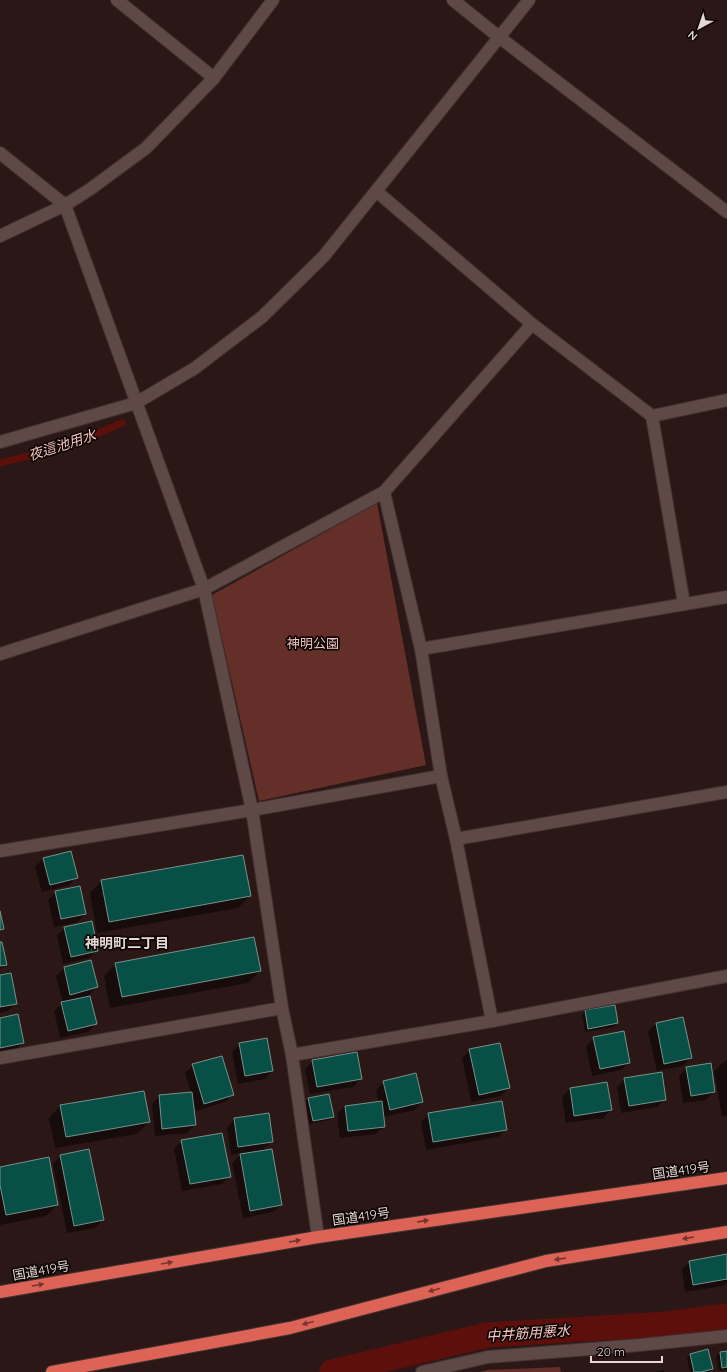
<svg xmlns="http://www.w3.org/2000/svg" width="727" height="1372" font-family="Quicksand,'Noto Sans JP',sans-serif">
  <rect width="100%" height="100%" fill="#2b1816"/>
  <g fill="#652f29">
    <path d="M377 503 426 765 259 801 212 595Z"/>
    <path d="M560 1367 561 1372H480L487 1370Z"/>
  </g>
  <g fill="#0007">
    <path d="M70 852 77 877 69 885 42 892 35 867 43 859Z"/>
    <path d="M102 881 250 896 238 908 97 933 90 893Z"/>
    <path d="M56 892 85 914 78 922 54 927 48 900Z"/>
    <path d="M65 928 97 950 89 958 63 964 57 935Z"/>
    <path d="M0 943 6 965 0 969Z"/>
    <path d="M91 962 97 987 87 997 96 1024 88 1032 60 1038 54 1011 63 1003 56 976 64 968Z"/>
    <path d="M116 964 260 971 248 983 110 1008 104 976Z"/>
    <path d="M0 976 16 1003 8 1011 0 1013Z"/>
    <path d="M586 1011 617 1023 613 1027 585 1032 582 1015Z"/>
    <path d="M0 1019 23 1042 15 1050 0 1054Z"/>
    <path d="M656 1024 691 1058 683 1066 657 1071 648 1031Z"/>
    <path d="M594 1038 629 1063 621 1070 592 1076 586 1046Z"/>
    <path d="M240 1044 272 1071 265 1079 238 1084 232 1052Z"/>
    <path d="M470 1050 509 1088 501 1096 471 1102 462 1058Z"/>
    <path d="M726 1060H727V1116H722L714 1071Z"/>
    <path d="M313 1061 360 1079 353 1087 310 1094 305 1069Z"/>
    <path d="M193 1065 233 1095 225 1102 196 1111 193 1102H192L195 1125 187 1133 155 1136 152 1104 159 1096 191 1093 185 1073Z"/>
    <path d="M686 1068 714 1092 706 1100 683 1103 679 1076Z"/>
    <path d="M625 1079 665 1099 657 1107 621 1113 617 1087Z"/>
    <path d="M384 1082 422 1102 415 1110 383 1117 384 1126 376 1134 340 1138 337 1114 345 1106 379 1103 376 1090Z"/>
    <path d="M606 1083 611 1110 603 1118 566 1123 562 1097 570 1089Z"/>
    <path d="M308 1099 333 1116 329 1120 309 1124 304 1103Z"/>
    <path d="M60 1106 149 1122 137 1134 55 1148 49 1118Z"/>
    <path d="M429 1114 506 1129 498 1137 426 1150 421 1122Z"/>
    <path d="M235 1119 272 1141 262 1151 281 1205 273 1212 243 1218 232 1163 240 1155 246 1154 245 1152 231 1155 227 1127Z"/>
    <path d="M182 1141 230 1176 222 1184 182 1191 174 1149Z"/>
    <path d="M61 1156 103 1220 95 1228 67 1233 53 1164Z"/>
    <path d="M0 1168 57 1205 46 1216 0 1225Z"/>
    <path d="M727 1255V1282L723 1286 685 1292 682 1269 690 1262Z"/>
    <path d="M727 1352V1370L719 1371 716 1357 720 1353Z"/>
    <path d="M690 1355 712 1369 709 1372H690L687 1358Z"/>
    <path d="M664 1370V1372H654Z"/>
  </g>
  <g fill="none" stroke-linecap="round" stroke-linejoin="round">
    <path stroke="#5d0f0c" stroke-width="7" d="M0 463 66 447 122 423"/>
    <path stroke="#5d0f0c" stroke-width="25" d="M332 1372 487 1335 666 1324 727 1316"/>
  </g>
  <g fill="#085046" stroke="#77918b">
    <path d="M71 851 78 878 50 885 43 858Z"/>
    <path d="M243 855 251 896 109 922 101 880Z"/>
    <path d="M80 886 86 914 61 919 55 891Z"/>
    <path d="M0 911 4 929 0 930Z"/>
    <path d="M92 921 98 951 71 957 64 927Z"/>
    <path d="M254 937 261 971 122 997 115 963Z"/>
    <path d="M0 942H2L7 965 0 966Z"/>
    <path d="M91 960 98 987 70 995 64 967Z"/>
    <path d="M11 973 17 1004 0 1007V975Z"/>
    <path d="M90 996 97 1024 68 1031 61 1002Z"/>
    <path d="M615 1005 618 1023 588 1029 585 1010Z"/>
    <path d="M18 1014 24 1043 0 1048V1018Z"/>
    <path d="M683 1017 692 1058 664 1064 656 1023Z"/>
    <path d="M624 1031 630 1063 600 1069 593 1037Z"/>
    <path d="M267 1038 273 1071 245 1076 239 1043Z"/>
    <path d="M500 1043 510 1088 479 1095 469 1049Z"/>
    <path d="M357 1052 362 1079 317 1087 312 1060Z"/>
    <path d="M222 1056 234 1095 204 1104 192 1064Z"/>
    <path d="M711 1063 715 1092 691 1096 686 1067Z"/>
    <path d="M662 1072 666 1100 629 1106 624 1078Z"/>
    <path d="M416 1073 423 1102 390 1110 383 1081Z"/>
    <path d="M607 1082 612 1110 574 1116 570 1088Z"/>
    <path d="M144 1091 150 1122 66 1137 60 1105Z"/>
    <path d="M192 1092 196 1125 162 1129 159 1095Z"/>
    <path d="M329 1094 334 1117 313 1121 308 1098Z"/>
    <path d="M382 1101 385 1127 348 1131 345 1106Z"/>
    <path d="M502 1101 507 1130 433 1142 428 1113Z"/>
    <path d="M269 1113 273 1142 238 1147 234 1118Z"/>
    <path d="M222 1133 231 1177 190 1184 181 1140Z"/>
    <path d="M89 1149 104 1220 74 1226 60 1155Z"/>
    <path d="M272 1149 282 1205 250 1211 240 1154Z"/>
    <path d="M49 1157 58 1205 6 1215 0 1185V1167Z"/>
    <path d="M727 1254V1279L693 1285 689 1261Z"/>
    <path d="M708 1349 713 1369 701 1372H694L690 1354Z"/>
    <path d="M727 1351V1367L722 1368 720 1352Z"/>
  </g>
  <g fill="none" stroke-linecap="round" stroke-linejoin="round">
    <g stroke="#403231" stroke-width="14">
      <g id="minor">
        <path d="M117 0 214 78"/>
        <path d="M453 0 499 37 727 212"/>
        <path d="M0 153 65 205 204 589 252 810 282 1008 292 1055 318 1237"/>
        <path d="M376 191 532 324 652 416 727 400"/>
        <path d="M0 236 65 205 89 190 146 148 214 78 273 0"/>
        <path d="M652 416 684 604"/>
        <path d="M0 442 136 403 195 368 262 317 324 256 529 0"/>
        <path d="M384 492 421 649 441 776 456 839 492 1021"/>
        <path d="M421 649 727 597"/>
        <path d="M0 654 204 589 384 492 532 324"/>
        <path d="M456 839 727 792"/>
        <path d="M0 851 252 810 441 776"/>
        <path d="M292 1055 492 1021 727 976"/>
        <path d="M0 1058 282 1008"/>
        <path d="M422 1372 488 1357 640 1345 727 1336"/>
      </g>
    </g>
    <g stroke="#403231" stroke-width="14">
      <g id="highway">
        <path d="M0 1292 318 1237 727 1178"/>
        <path d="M52 1372 290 1328 546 1261 727 1232"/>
      </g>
    </g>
    <use href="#minor" stroke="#5e4946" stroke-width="12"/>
    <use href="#highway" stroke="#de6357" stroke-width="12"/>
  </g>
  <defs><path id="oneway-solid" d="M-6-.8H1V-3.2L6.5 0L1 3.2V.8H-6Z"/></defs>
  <g fill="#76342e">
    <use href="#oneway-solid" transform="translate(423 1221) rotate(-8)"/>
    <use href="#oneway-solid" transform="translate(688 1238) rotate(171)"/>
    <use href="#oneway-solid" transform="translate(295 1241) rotate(-10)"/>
    <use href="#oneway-solid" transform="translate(560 1259) rotate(171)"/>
    <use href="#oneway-solid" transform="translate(167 1263) rotate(-10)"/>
    <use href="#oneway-solid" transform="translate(38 1285) rotate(-10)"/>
    <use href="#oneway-solid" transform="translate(434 1290) rotate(165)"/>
    <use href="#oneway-solid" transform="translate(308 1323) rotate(165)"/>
  </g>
  <g text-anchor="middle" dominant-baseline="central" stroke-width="3.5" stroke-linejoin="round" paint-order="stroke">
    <g font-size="13" fill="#f4c4bd" stroke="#0d0605">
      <text x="313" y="643">神明公園</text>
    </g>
    <g font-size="13" fill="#e5d7d5" stroke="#0d0605">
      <text transform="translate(681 1170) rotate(-8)">国道419号</text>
      <text transform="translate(361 1216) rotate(-8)">国道419号</text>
      <text transform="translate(41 1270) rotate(-10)">国道419号</text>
    </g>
    <g font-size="14" font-style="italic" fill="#f4c4bd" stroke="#0d0605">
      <text transform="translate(62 445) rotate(-18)">夜這池用水</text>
      <text transform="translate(528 1333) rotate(-4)">中井筋用悪水</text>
    </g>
    <g font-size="14" font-weight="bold" fill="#e5d7d5" stroke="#0d0605">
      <text x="127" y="943">神明町二丁目</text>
    </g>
  </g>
  <g transform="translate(699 28) rotate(220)" stroke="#0d0605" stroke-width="3" paint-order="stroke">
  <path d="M0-3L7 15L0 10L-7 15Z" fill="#e5d7d5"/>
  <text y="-6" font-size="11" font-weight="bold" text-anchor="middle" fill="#e5d7d5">N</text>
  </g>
  <path d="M591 1356v6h71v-6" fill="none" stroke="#e5d7d5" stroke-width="2"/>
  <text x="597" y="1356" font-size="12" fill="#e5d7d5" stroke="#0d0605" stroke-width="3" paint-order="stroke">20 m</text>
</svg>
